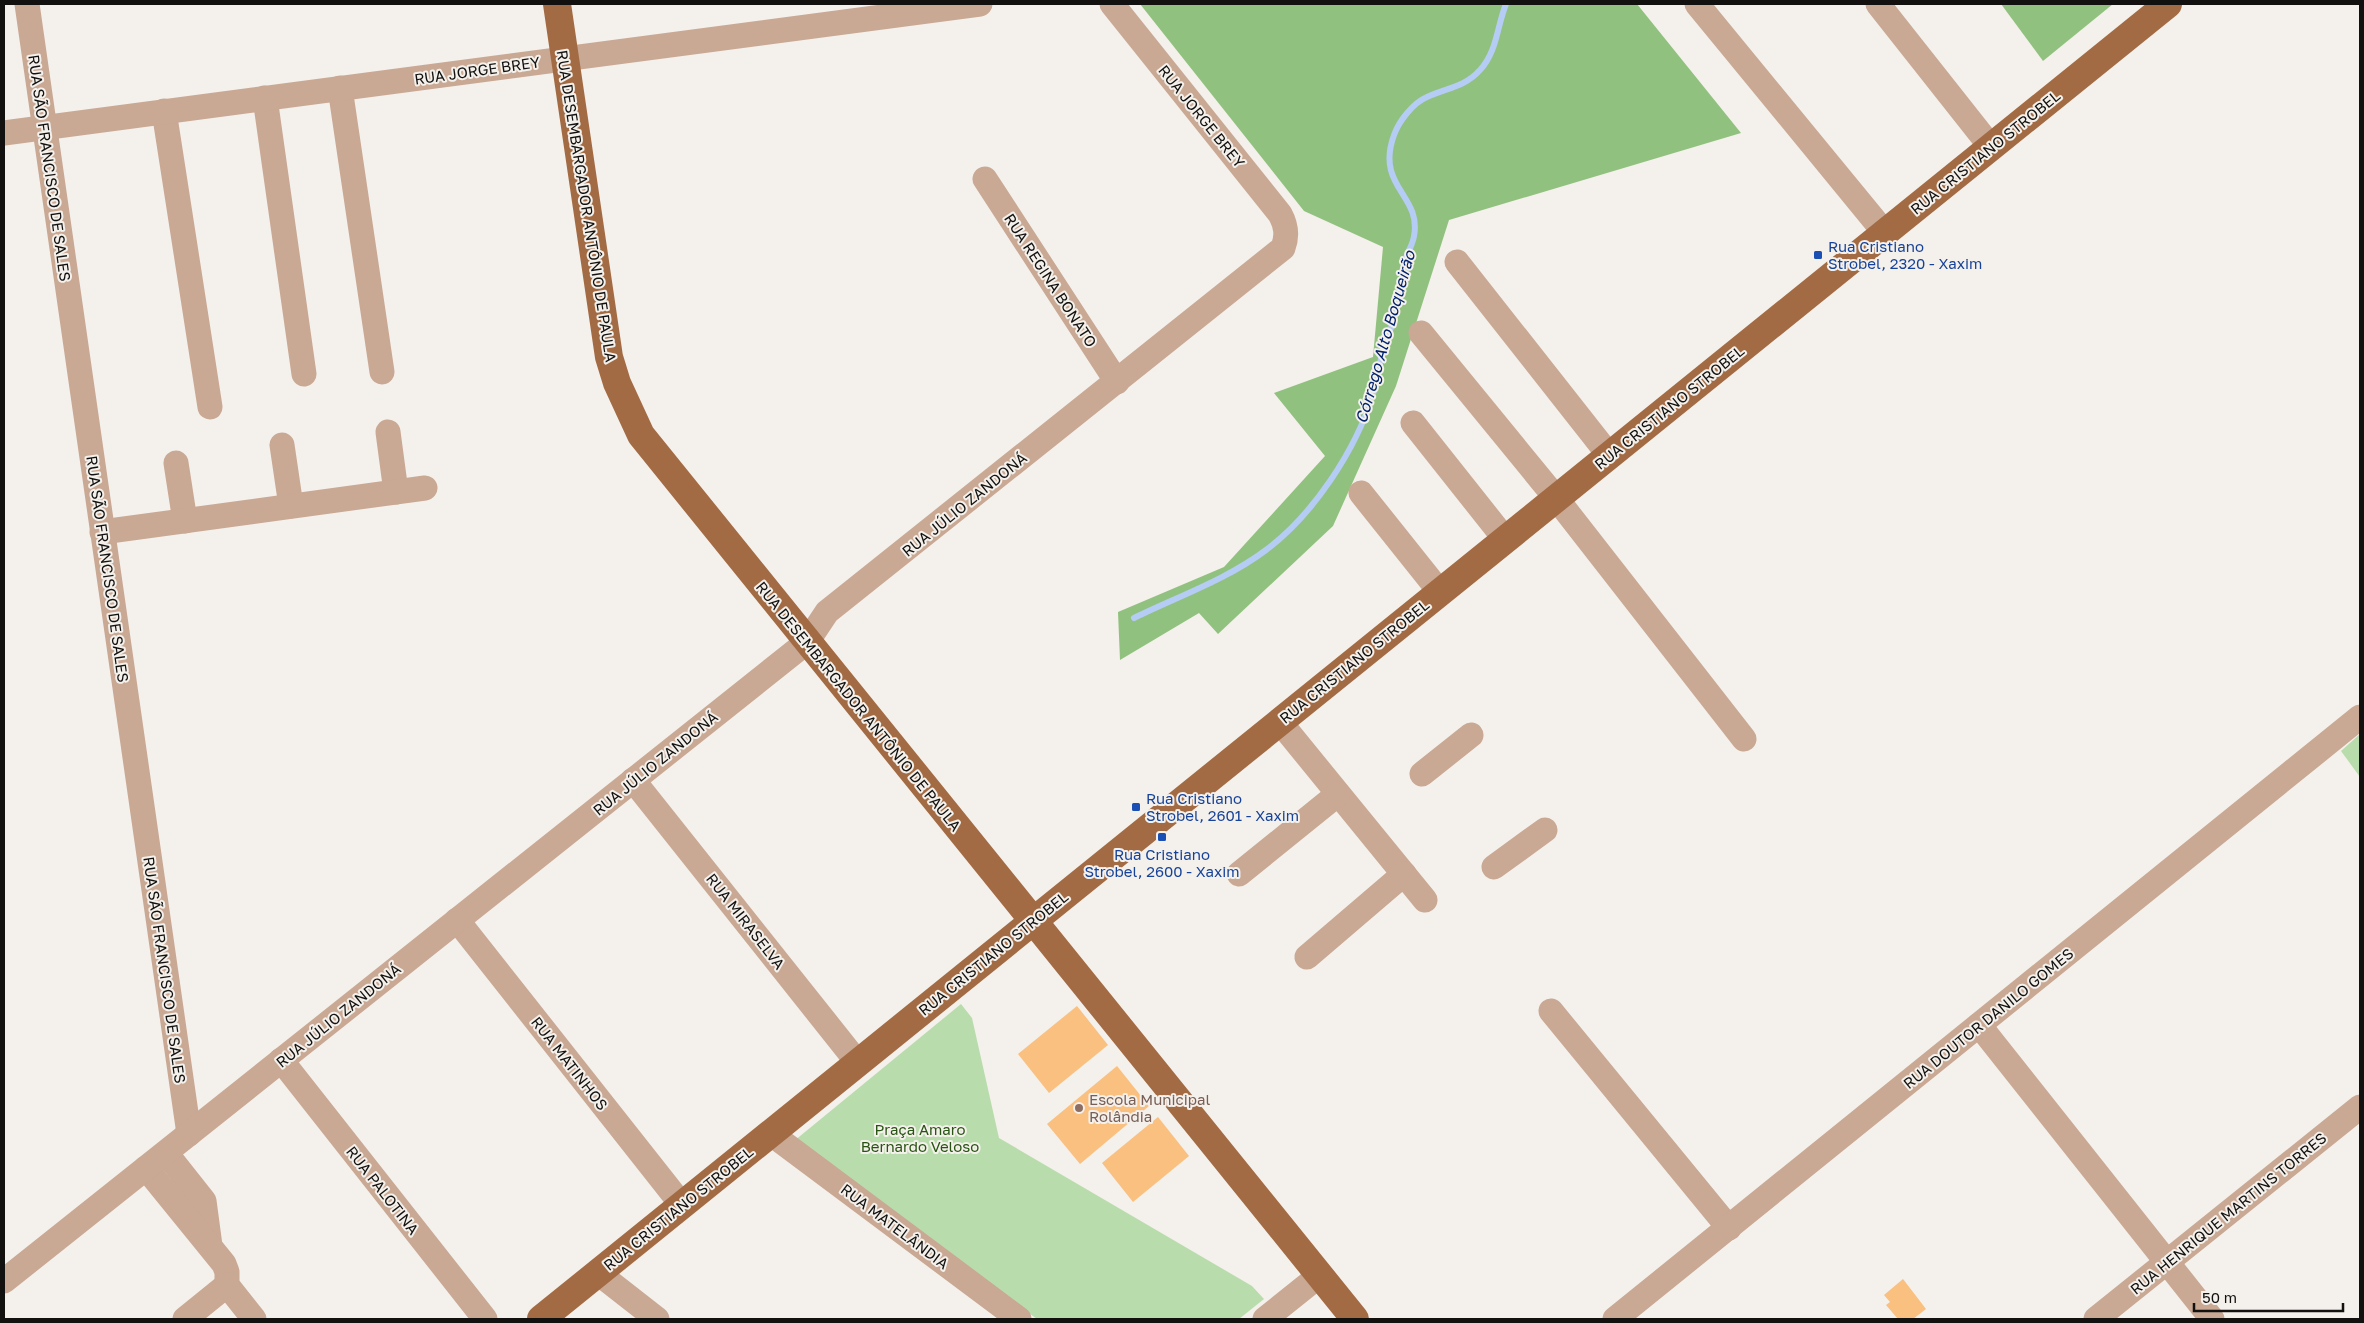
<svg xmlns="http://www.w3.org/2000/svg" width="2364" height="1323" font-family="'Golos Text',sans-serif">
  <rect width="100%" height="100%" fill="#f4f0eb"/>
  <g fill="#b9dcad">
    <path d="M2360 734V777L2341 751Z"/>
    <path d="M961 1004 972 1018 999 1138 1252 1286 1264 1299 1239 1319H1037L794 1141Z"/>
  </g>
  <g fill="#91c17f">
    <path d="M1140 4H1637L1741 133 1449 220 1396 386 1333 526 1218 634 1199 613 1120 660 1118 612 1224 567 1325 456 1274 393 1373 357 1383 247 1304 211Z"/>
    <path d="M2001 4H2113L2043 61Z"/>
  </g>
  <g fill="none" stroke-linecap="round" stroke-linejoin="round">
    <path stroke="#b5ccf5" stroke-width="6" d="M1134 618C1179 596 1226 580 1266 550 1313 515 1356 450 1373 394 1378 379 1379 363 1384 347 1387 336 1393 325 1396 313 1400 295 1401 276 1406 258 1408 251 1413 244 1414 236 1422 195 1375 187 1394 135 1399 121 1413 103 1427 97 1446 88 1465 87 1480 70 1497 52 1497 26 1506 4"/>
  </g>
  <g fill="#fac07f">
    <path d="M1077 1006 1108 1045 1049 1093 1018 1054Z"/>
    <path d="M1117 1066 1149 1106 1080 1164 1047 1124Z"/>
    <path d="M1158 1117 1189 1156 1133 1202 1102 1163Z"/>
    <path d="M1903 1279 1926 1309 1913 1319H1898L1886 1305 1890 1302 1884 1295Z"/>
  </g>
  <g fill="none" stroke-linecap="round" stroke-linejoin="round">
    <g stroke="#c9a894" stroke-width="25">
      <path d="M27 4 189 1134"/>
      <path d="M1697 4 1885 233"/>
      <path d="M1878 4 1991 147"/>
      <path d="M340 88 382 372"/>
      <path d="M265 98 304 374"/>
      <path d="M164 111 210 407"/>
      <path d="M4 133 980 4"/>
      <path d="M985 179 1117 382"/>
      <path d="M1457 262 1609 455"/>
      <path d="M1421 333 1556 498 1744 739"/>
      <path d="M1413 423 1505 539"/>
      <path d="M388 432 396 492"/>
      <path d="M282 445 291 506"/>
      <path d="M176 463 185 521"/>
      <path d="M1361 493 1440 592"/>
      <path d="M102 532 425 488"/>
      <path d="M1279 721 1425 900"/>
      <path d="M1422 774 1471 735"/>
      <path d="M633 780 858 1063"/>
      <path d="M1494 867 1545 830"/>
      <path d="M1239 874 1338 794"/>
      <path d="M457 920 682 1205"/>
      <path d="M1307 957 1404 874"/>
      <path d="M1551 1011 1729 1228"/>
      <path d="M1979 1025 2212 1319"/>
      <path d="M281 1060 485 1319"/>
      <path d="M770 1133 1019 1319"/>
      <path d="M166 1153 204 1201 210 1246"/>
      <path d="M146 1168 224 1264 227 1272V1285L254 1319"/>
      <path d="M598 1273 657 1319"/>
      <path d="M4 1281 807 642 827 612 1283 248C1288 235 1286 225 1280 214L1112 4"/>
      <path d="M185 1319 227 1285"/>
      <path d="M1265 1319 1320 1275"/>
      <path d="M1615 1319 2360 717"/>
      <path d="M2096 1319 2360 1107"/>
    </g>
    <g stroke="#a36b44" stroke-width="28">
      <path d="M557 4 609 357 617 383 641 435 1355 1319"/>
      <path d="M541 1319 2168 4"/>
    </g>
  </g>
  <g fill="#1a4fb4" stroke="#f4f0eb" stroke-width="2">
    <rect x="1813" y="250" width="10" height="10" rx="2.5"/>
    <rect x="1131" y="802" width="10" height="10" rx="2.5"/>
    <rect x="1157" y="832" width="10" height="10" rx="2.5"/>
  </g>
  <circle fill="#8d6e63" stroke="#f4f0eb" stroke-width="2" cx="1079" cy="1108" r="5"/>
  <g text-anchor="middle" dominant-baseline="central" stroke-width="4" stroke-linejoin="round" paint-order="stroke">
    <g font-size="15" fill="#12110f" stroke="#f4f0eb">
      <text transform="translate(477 70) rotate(-8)">RUA JORGE BREY</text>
      <text transform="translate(1202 116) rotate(51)">RUA JORGE BREY</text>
      <text transform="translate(1985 152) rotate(-39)">RUA CRISTIANO STROBEL</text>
      <text transform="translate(50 168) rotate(82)">RUA SÃO FRANCISCO DE SALES</text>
      <text transform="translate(587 206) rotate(81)">RUA DESEMBARGADOR ANTÔNIO DE PAULA</text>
      <text transform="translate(1051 280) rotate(57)">RUA REGINA BONATO</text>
      <text transform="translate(1669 407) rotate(-39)">RUA CRISTIANO STROBEL</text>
      <text transform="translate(964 504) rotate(-39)">RUA JÚLIO ZANDONÁ</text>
      <text transform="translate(108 569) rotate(82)">RUA SÃO FRANCISCO DE SALES</text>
      <text transform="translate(1354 661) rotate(-39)">RUA CRISTIANO STROBEL</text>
      <text transform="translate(859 706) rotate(51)">RUA DESEMBARGADOR ANTÔNIO DE PAULA</text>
      <text transform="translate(655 763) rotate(-39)">RUA JÚLIO ZANDONÁ</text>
      <text transform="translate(746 921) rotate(52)">RUA MIRASELVA</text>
      <text transform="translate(993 953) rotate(-39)">RUA CRISTIANO STROBEL</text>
      <text transform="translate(165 970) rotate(82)">RUA SÃO FRANCISCO DE SALES</text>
      <text transform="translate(338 1015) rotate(-39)">RUA JÚLIO ZANDONÁ</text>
      <text transform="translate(1988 1018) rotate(-39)">RUA DOUTOR DANILO GOMES</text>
      <text transform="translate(570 1063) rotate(52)">RUA MATINHOS</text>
      <text transform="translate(383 1190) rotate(52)">RUA PALOTINA</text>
      <text transform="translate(678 1208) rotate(-39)">RUA CRISTIANO STROBEL</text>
      <text transform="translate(2228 1213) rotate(-39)">RUA HENRIQUE MARTINS TORRES</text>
      <text transform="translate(895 1226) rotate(37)">RUA MATELÂNDIA</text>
    </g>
    <g font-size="15" fill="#164399" stroke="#f4f0eb" text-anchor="start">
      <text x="1828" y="246">Rua Cristiano<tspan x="1828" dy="17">Strobel, 2320 - Xaxim</tspan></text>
      <text x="1146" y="798">Rua Cristiano<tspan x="1146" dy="17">Strobel, 2601 - Xaxim</tspan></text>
      <text x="1162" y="854" text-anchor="middle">Rua Cristiano<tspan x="1162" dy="17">Strobel, 2600 - Xaxim</tspan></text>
    </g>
    <g font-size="15" fill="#785e54" stroke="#f4f0eb" text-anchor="start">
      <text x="1089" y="1099">Escola Municipal<tspan x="1089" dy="17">Rolândia</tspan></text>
    </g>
    <g font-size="15" fill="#275412" stroke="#f4f0eb">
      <text x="920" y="1129">Praça Amaro<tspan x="920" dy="17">Bernardo Veloso</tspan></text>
    </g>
    <g font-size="16" font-style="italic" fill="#00226d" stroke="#f4f0eb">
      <text transform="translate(1385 337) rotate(-74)">Córrego Alto Boqueirão</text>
    </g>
  </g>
  <rect width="2364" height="1323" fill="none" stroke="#12110f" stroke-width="10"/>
  <path d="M2194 1303v8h149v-8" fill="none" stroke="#12110f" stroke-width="2.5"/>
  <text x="2202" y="1303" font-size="15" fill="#12110f" stroke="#f4f0eb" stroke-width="4" paint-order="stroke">50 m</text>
</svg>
